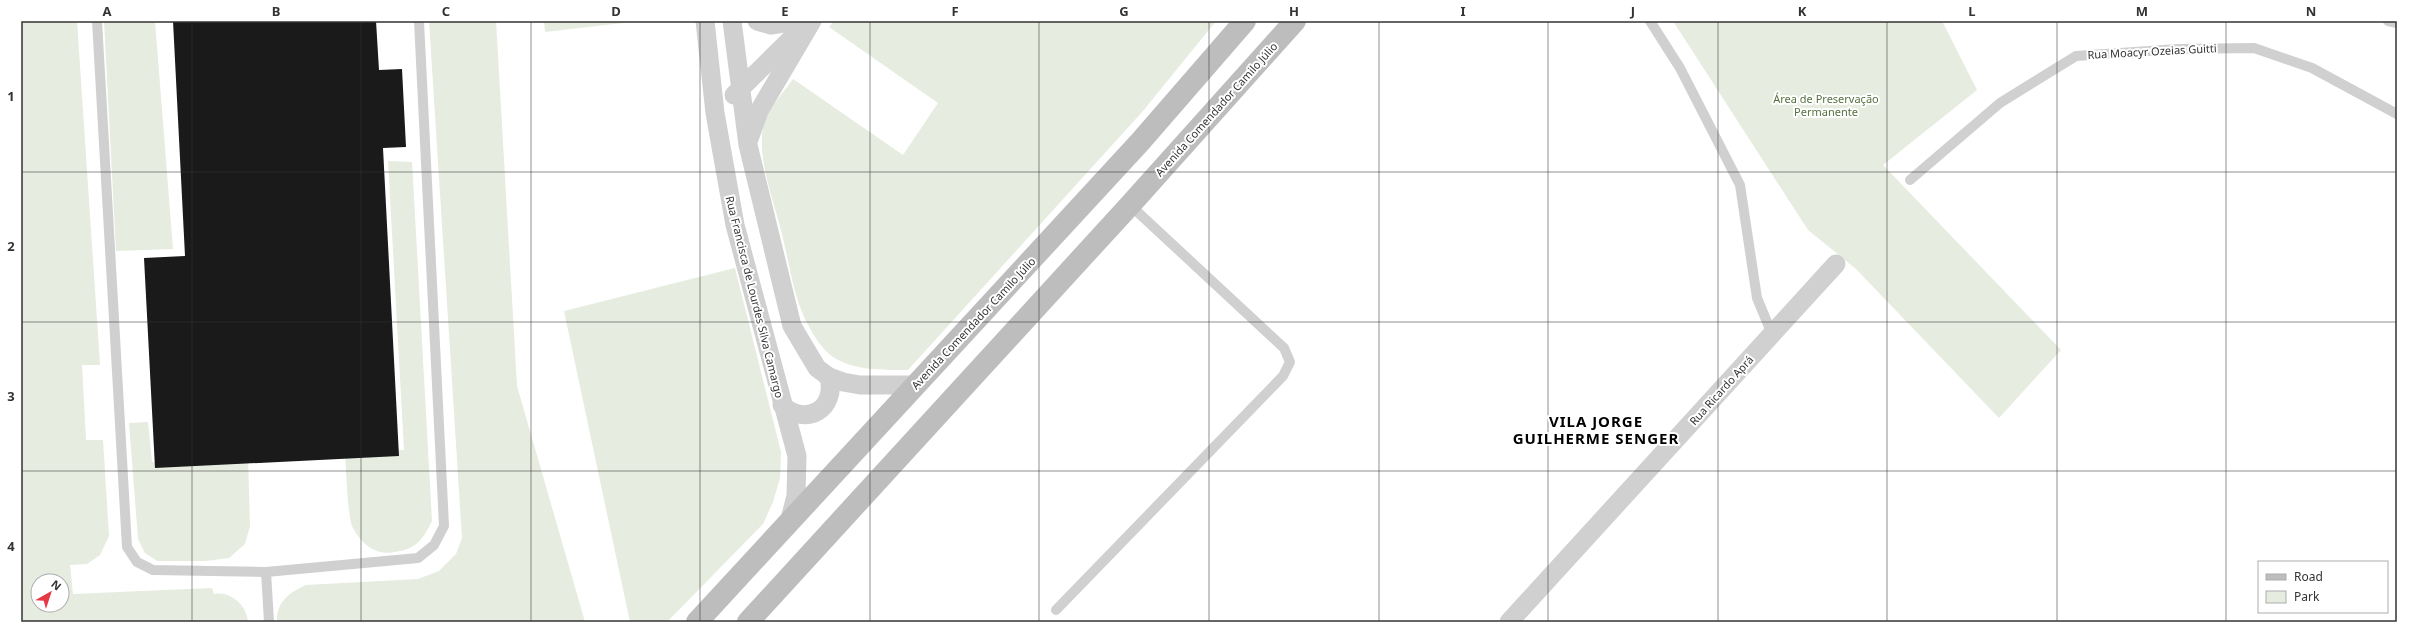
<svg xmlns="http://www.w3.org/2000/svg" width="2418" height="643" font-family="'Noto Sans',sans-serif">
  <rect width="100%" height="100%" fill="#fff"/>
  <g fill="#e6ecdf" fill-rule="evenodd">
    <path d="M21 21H77L100 365H82L86 440H103L109 536 100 555 87 564 70 565 73 594 212 588 214 594C230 591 247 605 248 622H21ZM38 581H62V605H38Z"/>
    <path d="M104 21H155L173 249 116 251Z"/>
    <path d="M429 21H496L517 386 585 622H277C276 602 290 592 306 585L418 579 439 571 456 554 462 538Z"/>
    <path d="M544 21H640L545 32Z"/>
    <path d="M834 21H1216L1143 111 908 370C883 370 850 371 829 354 819 345 811 331 805 319 793 293 789 262 782 234 774 202 760 167 762 134 763 113 782 95 793 79L903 155 938 103 829 27Z"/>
    <path d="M1673 21H1942L1977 90 1883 165 2061 350 1999 418 1856 269 1808 230Z"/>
    <path d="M388 161 412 162 432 521C423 539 417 549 395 552 376 556 361 544 352 526 348 516 346 468 345 453L404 450Z"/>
    <path d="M735 268 781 452 780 478 773 502 763 524 667 622H630L564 311Z"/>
    <path d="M148 422 152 462 248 458 250 526 245 544 229 558 206 561H157L145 553 138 539 129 423Z"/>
  </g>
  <path fill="#1a1a1a" d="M173 21H376L379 70 402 69 406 147 383 148 399 456 155 468 144 258 185 256Z"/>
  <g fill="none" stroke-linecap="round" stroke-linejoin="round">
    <g stroke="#d0d0d0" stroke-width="10">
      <path d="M97 21 127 547 137 562 153 570 266 572 418 558 434 545 444 526 419 21"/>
      <path d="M1650 21 1680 68 1740 185 1757 298 1772 334"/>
      <path d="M2388 21 2397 23"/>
      <path d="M1910 180 2000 103 2076 56 2178 49 2254 48 2312 68 2397 114"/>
      <path d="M266 572 269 622"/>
      <path d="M1056 610 1283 376 1290 362 1284 348 1130 205"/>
    </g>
    <g stroke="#d0d0d0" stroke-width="19">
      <path d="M705 21 715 113 735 225 797 456 796 496 789 523"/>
      <path d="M732 21 748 145 792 326 817 368 829 377 843 382 860 385H916"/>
      <path d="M757 21 771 25 797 21"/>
      <path d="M734 95 796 34"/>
      <path d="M749 139 759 111 812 21"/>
      <path d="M782 405C806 427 837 409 829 377"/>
      <path d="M1509 622 1836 264"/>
    </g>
    <g stroke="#bdbdbd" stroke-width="22">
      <path d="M697 622 1140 142 1245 21"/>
      <path d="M748 622 1130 205 1295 21"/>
    </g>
  </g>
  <path fill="none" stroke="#333" stroke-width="1" stroke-opacity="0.55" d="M192 21V622M361 21V622M531 21V622M700 21V622M870 21V622M1039 21V622M1209 21V622M1379 21V622M1548 21V622M1718 21V622M1887 21V622M2057 21V622M2226 21V622M21 172H2397M21 322H2397M21 471H2397"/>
  <g text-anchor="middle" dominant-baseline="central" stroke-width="4" stroke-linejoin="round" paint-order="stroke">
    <g font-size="11" fill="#333" stroke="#fff">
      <text transform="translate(2152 51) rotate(-3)">Rua Moacyr Ozeias Guitti</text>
      <text transform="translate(1216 109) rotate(-48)">Avenida Comendador Camilo Júlio</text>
      <text transform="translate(755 297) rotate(76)">Rua Francisca de Lourdes Silva Camargo</text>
      <text transform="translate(973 323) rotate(-47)">Avenida Comendador Camilo Júlio</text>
      <text transform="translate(1721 390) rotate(-48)">Rua Ricardo Aprá</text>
    </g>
    <g font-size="11" fill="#56703f" stroke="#fff">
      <text x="1826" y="98">Área de Preservação<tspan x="1826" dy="13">Permanente</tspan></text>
    </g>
    <g font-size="15" font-weight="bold" letter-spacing="1" fill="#000" stroke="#fff">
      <text x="1596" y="421">VILA JORGE<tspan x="1596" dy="17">GUILHERME SENGER</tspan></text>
    </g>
  </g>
  <rect width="2418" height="643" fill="none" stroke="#ffffff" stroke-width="44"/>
  <rect x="2258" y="561" width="130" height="52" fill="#ffffff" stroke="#adadad"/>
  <rect x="2266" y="574" width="20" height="6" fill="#bdbdbd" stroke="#adadad"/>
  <text x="2294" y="581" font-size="12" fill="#333333">Road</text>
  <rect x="2266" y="591" width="20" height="12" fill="#e6ecdf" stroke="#adadad"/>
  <text x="2294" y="601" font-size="12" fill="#333333">Park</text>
  <g transform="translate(50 593) rotate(39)"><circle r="19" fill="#ffffff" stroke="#adadad"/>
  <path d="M0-3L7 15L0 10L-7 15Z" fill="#e63946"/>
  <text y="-6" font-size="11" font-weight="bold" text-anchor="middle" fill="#333333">N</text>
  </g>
  <rect x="22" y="22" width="2374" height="599" fill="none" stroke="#333" stroke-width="1.5"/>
  <g font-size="13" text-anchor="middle" font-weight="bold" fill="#333">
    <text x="107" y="16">A</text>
    <text x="276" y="16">B</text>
    <text x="446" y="16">C</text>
    <text x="616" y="16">D</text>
    <text x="785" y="16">E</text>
    <text x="955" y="16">F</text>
    <text x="1124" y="16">G</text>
    <text x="1294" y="16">H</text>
    <text x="1463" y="16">I</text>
    <text x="1633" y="16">J</text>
    <text x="1802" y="16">K</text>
    <text x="1972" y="16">L</text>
    <text x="2142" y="16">M</text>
    <text x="2311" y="16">N</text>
    <text x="11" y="101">1</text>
    <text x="11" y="251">2</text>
    <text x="11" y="401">3</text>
    <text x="11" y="551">4</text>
  </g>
</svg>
